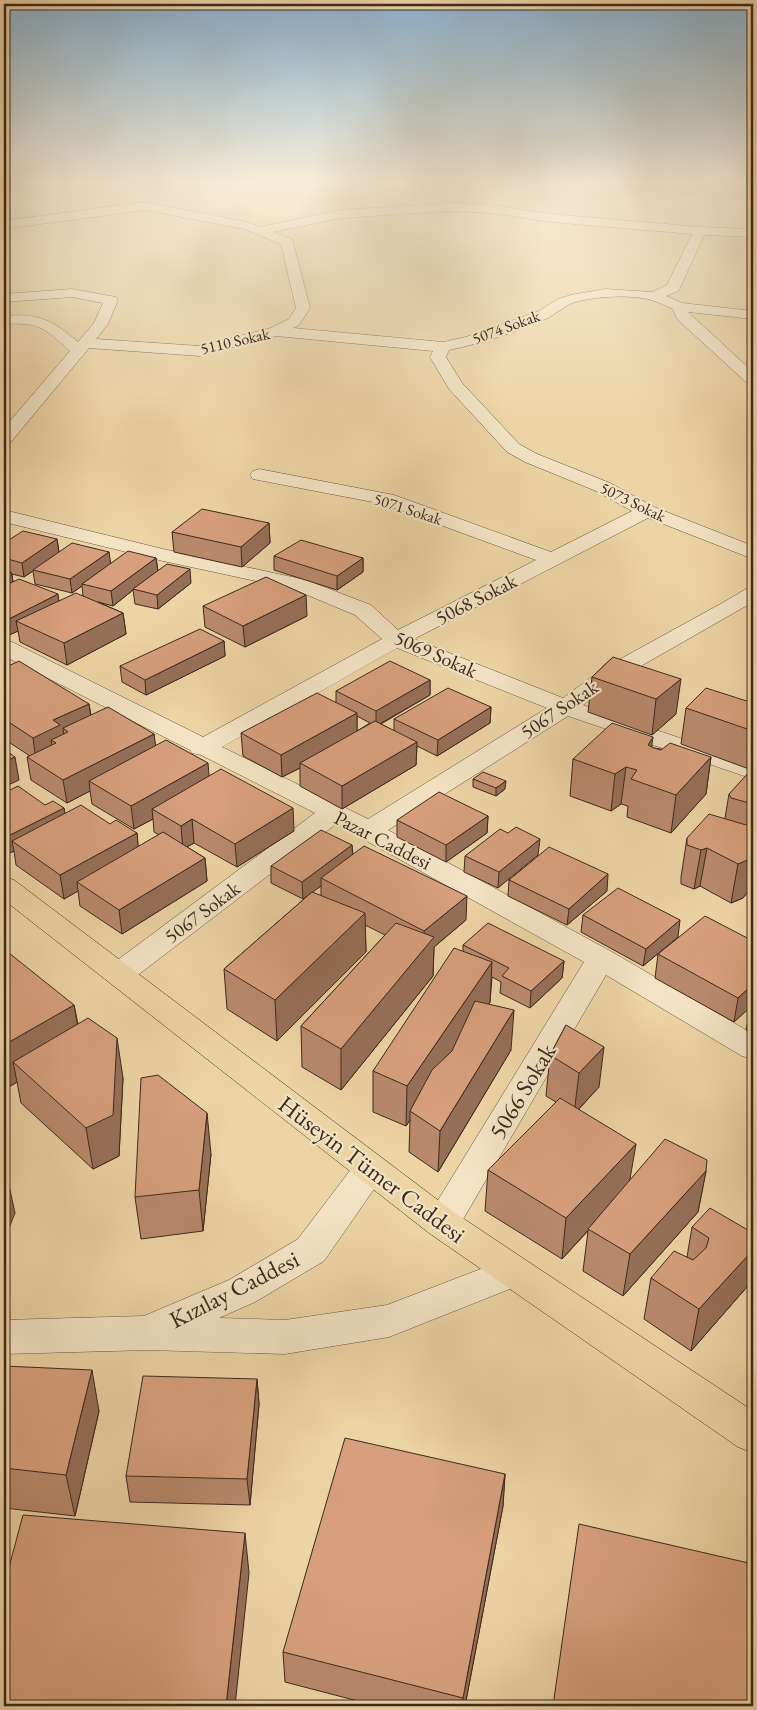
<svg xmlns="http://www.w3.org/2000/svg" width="757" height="1710" font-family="'EB Garamond',serif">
  <rect width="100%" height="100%" fill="#edd4a5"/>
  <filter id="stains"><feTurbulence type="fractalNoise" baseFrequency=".004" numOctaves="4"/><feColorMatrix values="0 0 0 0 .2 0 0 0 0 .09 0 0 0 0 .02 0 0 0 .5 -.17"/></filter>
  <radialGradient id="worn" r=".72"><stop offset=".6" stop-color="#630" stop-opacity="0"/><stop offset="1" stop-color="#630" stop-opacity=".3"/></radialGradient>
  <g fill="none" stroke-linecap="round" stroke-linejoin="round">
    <path fill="#a0b5b3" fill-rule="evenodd" d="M615 183H694L753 188V201L626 189 619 187Z"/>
    <g stroke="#685440" stroke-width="1">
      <g id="minor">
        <path d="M145 202 247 222 260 227 341 210 451 203 492 205 551 214 700 227 753 229V237L704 235 680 288 678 291 666 296 682 303 753 311V319L688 312 753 372V385L747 383 677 319 673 309C666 306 659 302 651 300 631 294 587 296 568 305 561 309 555 314 548 318 517 332 482 343 449 350L446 357 462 383 519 444 537 454 610 483 654 507 753 546V559L648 518 414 639 563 698 604 668 724 602 746 589 753 587V602L620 678 583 705 753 763V779L568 716 388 830 612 952 753 1034V1059L742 1056 606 975 455 1233 442 1237 429 1233 424 1223 584 962 336 824 130 981 119 984 108 981 104 974 108 967 315 813 201 755 192 753 190 750 4 656V640L12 642 203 737 382 639 355 615 293 589 163 561 4 522V510L163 549 306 580 371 605 398 630 536 560 383 504 253 479 250 475 253 471 259 469 394 495 551 552 632 511 596 491 525 462 507 452 449 389 430 357 433 351 276 336 200 356 89 348 10 443 4 444V428L70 351C44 328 40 322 4 324V316C39 313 52 320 78 342L94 323 103 303 72 297 4 302V294L72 289 116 297 118 300 108 324 96 339 200 346 271 328 289 319 296 308 281 244 244 229 145 210 4 229V221ZM451 211 492 213 551 222 692 234 667 285 652 292 605 289 571 295 558 299 539 311 466 337 443 342 293 328 299 325 310 308 293 242 292 239 273 232 341 218ZM397 648 547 708 368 819 222 747Z"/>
        <path d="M370 1156 382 1160 388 1169 324 1261 255 1302 219 1318 285 1320 387 1305 512 1257 525 1261 531 1272 525 1283 389 1337 285 1354 148 1350 4 1354V1320L144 1316 229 1280 298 1239 358 1160Z"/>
      </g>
    </g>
    <g stroke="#3c2a1e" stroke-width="1">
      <path id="major" d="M4 877 14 880 455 1213 753 1411V1453L738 1447 429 1233 4 900Z"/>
    </g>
    <use href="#minor" fill="#f3e3c4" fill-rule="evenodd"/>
    <use href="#major" fill="#edd4a5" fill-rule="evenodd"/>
  </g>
  <g fill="#b9896c" stroke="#3c2a1e" fill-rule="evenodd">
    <path d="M269 523 270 543 242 567 174 552 172 532Z"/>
    <path d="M57 539 59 552H109L110 564 156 558 158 571 191 583 158 609 135 604 133 590 113 606 98 602 123 613 126 634 67 665 20 642 18 631 9 635 4 633V543ZM33 571 35 584 72 593 82 586 83 596 59 601 13 582 12 574 24 577Z"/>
    <path d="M274 556 363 558V572L337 590 274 570Z"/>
    <path d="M203 606 307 616 245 647 205 627Z"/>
    <path d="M224 641 225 656 146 695 122 682 120 666Z"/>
    <path d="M4 651 7 667 89 704 91 715 154 734 155 745 209 776 294 831 237 867 194 843 187 847 205 858 207 881 122 934 80 906 78 891 64 899 16 865 14 851 5 855H4V793L45 805 64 808 65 814 110 824 137 833 138 847 159 835 154 832 153 819 134 829 92 804 90 791 67 803 31 780 27 757 30 756 4 739Z"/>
    <path d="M613 657 676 714 652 735 588 712 592 677Z"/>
    <path d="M430 680V695L381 724 394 731V719L491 707 490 723 437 756 417 746 416 765 342 809 300 786V768L282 777 243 756 241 733 336 702V691ZM357 716 370 723 357 731Z"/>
    <path d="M753 703V764L749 769 681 744 686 708Z"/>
    <path d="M652 747 654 748 711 757 706 794 671 833 627 817 628 806 621 804 611 811 570 796 573 759Z"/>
    <path d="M753 771V885L743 898 731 903 700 886 694 889 681 884V877L687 838 725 818 729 794Z"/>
    <path d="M473 779 505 789 496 796 473 787Z"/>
    <path d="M488 816 487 833 446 862 397 837V820Z"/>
    <path d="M508 833 498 888 464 872 465 856Z"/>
    <path d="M352 845 353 855 466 920 434 947 433 976 341 1090 302 1067 301 1026 385 935 365 925 366 952 277 1041 227 1009 224 969 312 892 303 899 271 883V866ZM321 886V896L312 892Z"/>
    <path d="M509 880 607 891 567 925 508 896Z"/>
    <path d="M583 915 678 937 643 966 581 932Z"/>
    <path d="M753 941V1034L746 1030 751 1006 734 1022 655 978 658 954Z"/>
    <path d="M463 945 564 961 562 978 530 1008 500 993 501 982 492 977 490 1002 489 1004 511 1050 438 1172 409 1152 410 1120 406 1126 373 1112V1071L463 952Z"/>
    <path d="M4 955 74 1005 78 1024 123 1078 119 1156 93 1169 21 1103 17 1082 4 1090Z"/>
    <path d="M566 1025 599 1087 579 1109 630 1180 706 1171 698 1212 623 1296 583 1271 588 1231 562 1259 485 1211 488 1170 556 1102 546 1096 550 1055Z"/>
    <path d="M211 1154 203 1231 141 1239 135 1197Z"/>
    <path d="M692 1227 753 1233V1280L691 1351 644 1319 651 1278 687 1257Z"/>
    <path d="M4 1366 99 1411 75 1516 4 1508Z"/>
    <path d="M257 1379 259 1404 250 1505 130 1502 126 1476Z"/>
    <path d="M505 1474 503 1506 465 1706H377L285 1682 283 1652Z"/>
  </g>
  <g fill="#966f58" stroke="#3c2a1e">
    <path d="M269 523 270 543 242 567 241 547Z"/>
    <path d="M5 527 7 541 4 543V528Z"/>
    <path d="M57 539 59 553 24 577 22 563Z"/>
    <path d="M109 552 111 566 82 584V586L72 593 70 579Z"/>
    <path d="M156 558 158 572 133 589V590L113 606 111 591Z"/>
    <path d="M363 558V572L337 590V576Z"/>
    <path d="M190 569 191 583 158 609 157 595Z"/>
    <path d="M11 572 14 587 4 591V576Z"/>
    <path d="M58 594 60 609 16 621 18 631 9 635 7 620Z"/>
    <path d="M306 595 307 616 245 647 243 626Z"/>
    <path d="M123 613 126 634 67 665 64 643Z"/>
    <path d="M224 641 225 656 146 695 145 680Z"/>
    <path d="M4 651 8 673 4 675Z"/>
    <path d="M681 679 676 714 652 735 656 699Z"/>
    <path d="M430 680V695L376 726V711Z"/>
    <path d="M89 704 92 726 68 732 63 728 64 739 56 743 51 740 53 752 36 760 33 738 53 720Z"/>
    <path d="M491 707 490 723 437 756 438 740Z"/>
    <path d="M357 713V735L300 763V768L282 777 281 755Z"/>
    <path d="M154 734 157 757 89 781 90 791 67 803 63 780Z"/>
    <path d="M653 737 648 774V745Z"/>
    <path d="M417 742 416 765 342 809V786Z"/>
    <path d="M753 743V764L749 769Z"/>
    <path d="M15 757 19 780 4 787V762Z"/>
    <path d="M711 757 706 794 671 833 676 795Z"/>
    <path d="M208 763 210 786 152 809 153 819 134 829 131 806Z"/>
    <path d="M626 767 621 804 611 811 615 774Z"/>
    <path d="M506 781 505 789 496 796V788Z"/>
    <path d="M64 808 66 824 12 841 14 851 5 855 4 849V838Z"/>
    <path d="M293 808 294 831 237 867 235 844Z"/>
    <path d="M488 816 487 833 446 862V845Z"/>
    <path d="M192 819 194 843 183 849 181 826Z"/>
    <path d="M137 833 139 856 77 882 78 891 64 899 60 875Z"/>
    <path d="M540 839 538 855 498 888 499 872Z"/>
    <path d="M352 845 353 862 321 878V886L303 899 302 882Z"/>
    <path d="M707 848 700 886 694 889 701 850Z"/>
    <path d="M753 855V885L743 898 731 903 738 864Z"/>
    <path d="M205 858 207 881 122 934 119 910Z"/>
    <path d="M608 874 607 891 567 925 569 909Z"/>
    <path d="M467 896 466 920 434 947 433 976 341 1090V1049L424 949V931Z"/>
    <path d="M365 913 366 952 277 1041 275 1000Z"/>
    <path d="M680 920 678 937 643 966 646 949Z"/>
    <path d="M564 961 562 978 530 1008 531 991Z"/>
    <path d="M492 962 490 1002 415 1114 410 1111V1120L406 1126 407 1086Z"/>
    <path d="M753 984V1005L734 1022 738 998Z"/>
    <path d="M74 1005 81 1045 13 1062 17 1082 4 1090V1045Z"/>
    <path d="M514 1010 511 1050 438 1172 440 1131Z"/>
    <path d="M117 1038 123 1078 119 1156 93 1169 86 1128Z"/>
    <path d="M604 1047 599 1087 574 1114 579 1073Z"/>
    <path d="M207 1113 211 1154 203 1231 199 1190Z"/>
    <path d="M636 1144 629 1185 562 1259 566 1218Z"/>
    <path d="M706 1171 698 1212 623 1296 630 1254Z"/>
    <path d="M6 1172 15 1213 5 1238 4 1230V1176Z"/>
    <path d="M753 1250V1280L691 1351 699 1309Z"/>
    <path d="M92 1370 99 1411 75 1516 66 1475Z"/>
    <path d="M257 1379 259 1404 250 1505 247 1479Z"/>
    <path d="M505 1474 503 1506 465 1706H462L463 1698Z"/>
    <path d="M245 1533 249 1573 235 1706H226Z"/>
  </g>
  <g fill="#d79f7d" stroke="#3c2a1e">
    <path d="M202 509 269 523 241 547 172 532Z"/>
    <path d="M23 531 57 539 22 563 4 558V543Z"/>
    <path d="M301 540 363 558 337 576 274 556Z"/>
    <path d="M72 543 109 552 70 579 33 570Z"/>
    <path d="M128 551 156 558 111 591 82 584Z"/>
    <path d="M167 564 190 569 157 595 133 589Z"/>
    <path d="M4 569 11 572 4 576Z"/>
    <path d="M266 577 306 595 243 626 203 606Z"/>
    <path d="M19 579 58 594 7 620 4 619V586Z"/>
    <path d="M76 593 123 613 64 643 16 621Z"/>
    <path d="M200 629 224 641 145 680 120 666Z"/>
    <path d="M613 657 681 679 656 699 592 677Z"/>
    <path d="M19 661 89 704 53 720 60 725 33 738 4 719V668Z"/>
    <path d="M390 661 430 680 376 711 336 691Z"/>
    <path d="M448 688 491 707 438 740 394 719Z"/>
    <path d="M706 688 753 703V731L686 708Z"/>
    <path d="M317 693 357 713 281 755 241 733Z"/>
    <path d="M108 707 154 734 63 780 27 757 56 743 51 740 68 732 63 728Z"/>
    <path d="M375 721 417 742 342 786 300 763Z"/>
    <path d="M612 723 653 737 648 745 654 748 661 750 670 743 711 757 676 795 631 779 637 770 626 767 615 774 573 759Z"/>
    <path d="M166 740 208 763 131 806 89 781Z"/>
    <path d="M4 749 15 757 4 762Z"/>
    <path d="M221 769 293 808 235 844 192 819 181 826 152 809Z"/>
    <path d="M751 770 753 771V804L731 798 729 794Z"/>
    <path d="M483 772 506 781 496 788 473 779Z"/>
    <path d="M18 786 45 805 53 801 64 808 4 838V793Z"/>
    <path d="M439 792 488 816 446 845 397 820Z"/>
    <path d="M81 805 110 824 116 820 137 833 60 875 12 841Z"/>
    <path d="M709 814 753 827V855L750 859 738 864 707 848 701 850 687 845V838Z"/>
    <path d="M516 827 540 839 499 872 465 856 500 829 508 833Z"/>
    <path d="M321 830 352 845 302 882 271 866Z"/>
    <path d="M163 832 205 858 119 910 77 882Z"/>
    <path d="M364 846 467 896 424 931 321 878Z"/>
    <path d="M549 847 608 874 569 909 509 880Z"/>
    <path d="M618 888 680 920 646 949 583 915Z"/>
    <path d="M312 892 365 913 275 1000 224 969Z"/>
    <path d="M705 916 753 941V984L738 998 658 954Z"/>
    <path d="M396 923 434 937 341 1049 301 1026Z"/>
    <path d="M488 923 564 961 531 991 502 976 509 968 463 945Z"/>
    <path d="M454 948 492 962 407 1086 373 1071Z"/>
    <path d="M9 953 74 1005 4 1045V955Z"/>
    <path d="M475 1001 514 1010 440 1131 410 1111 432 1070 452 1051Z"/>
    <path d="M88 1018 117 1038 113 1115 86 1128 13 1062Z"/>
    <path d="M566 1025 604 1047 579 1073 550 1055Z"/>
    <path d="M158 1075 207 1113 199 1190 135 1197 141 1078Z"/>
    <path d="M560 1098 636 1144 566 1218 488 1170Z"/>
    <path d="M665 1139 707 1160 706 1171 630 1254 588 1229Z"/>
    <path d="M710 1208 753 1233V1250L699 1309 651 1278 674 1251 693 1260 706 1248 709 1238 692 1227Z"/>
    <path d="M4 1366 92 1370 66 1475 4 1468Z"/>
    <path d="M143 1376 257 1379 247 1479 126 1476Z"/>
    <path d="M345 1438 505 1474 463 1698 283 1652Z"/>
    <path d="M23 1515 245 1533 226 1706H4V1586Z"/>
    <path d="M579 1524 753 1564V1706H553Z"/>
  </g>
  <linearGradient id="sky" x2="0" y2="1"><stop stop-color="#8bb4d3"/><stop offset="0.43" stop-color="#f7ecd6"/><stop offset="1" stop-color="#f7ecd6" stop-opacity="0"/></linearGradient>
  <rect width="757" height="422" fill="url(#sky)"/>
  <g text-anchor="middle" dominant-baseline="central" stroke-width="4.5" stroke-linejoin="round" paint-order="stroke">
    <g font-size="16" fill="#3c2a1e" stroke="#f3e3c4">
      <text transform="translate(506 327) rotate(-20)">5074 Sokak</text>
      <text transform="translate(235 341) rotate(-13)">5110 Sokak</text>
      <text transform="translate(633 502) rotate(26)">5073 Sokak</text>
      <text transform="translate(408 509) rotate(18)">5071 Sokak</text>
    </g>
    <g font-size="20" fill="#3c2a1e" stroke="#f3e3c4">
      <text transform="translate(476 599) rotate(-27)">5068 Sokak</text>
      <text transform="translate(436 654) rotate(24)">5069 Sokak</text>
      <text transform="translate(559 709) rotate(-34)">5067 Sokak</text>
      <text transform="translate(383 840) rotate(27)">Pazar Caddesi</text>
      <text transform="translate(202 912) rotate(-37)">5067 Sokak</text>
    </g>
    <g font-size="24" fill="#3c2a1e" stroke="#f3e3c4">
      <text transform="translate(522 1091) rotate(-59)">5066 Sokak</text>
      <text transform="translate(372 1169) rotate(37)">Hüseyin Tümer Caddesi</text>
      <text transform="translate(234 1289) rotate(-27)">Kızılay Caddesi</text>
    </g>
  </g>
  <rect width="757" height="1710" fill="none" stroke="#edd4a5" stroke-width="20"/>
  <rect x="5" y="5" width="747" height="1700" fill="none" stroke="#3c2a1e" stroke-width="2.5"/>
  <rect x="10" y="10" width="737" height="1690" fill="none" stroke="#3c2a1e"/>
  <rect width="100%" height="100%" filter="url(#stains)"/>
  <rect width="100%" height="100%" fill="url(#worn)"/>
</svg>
